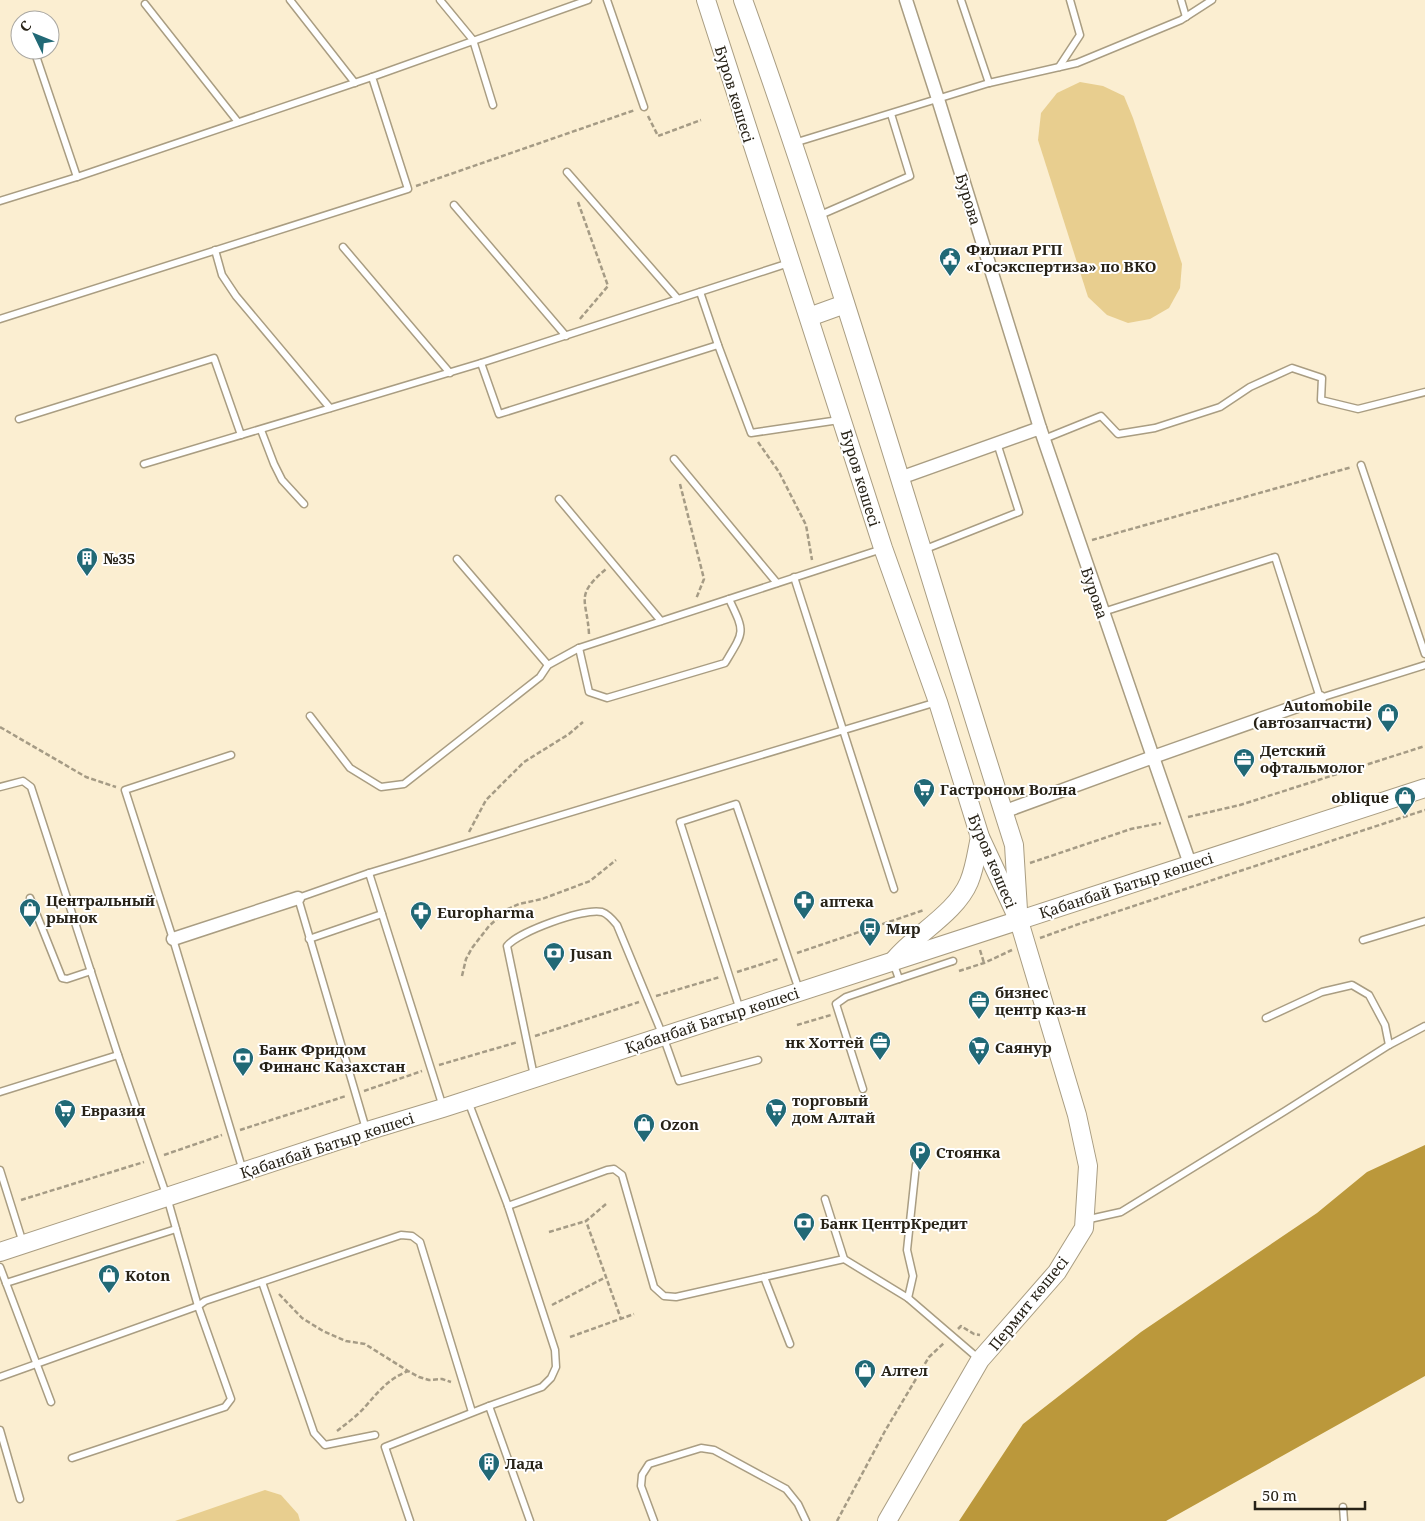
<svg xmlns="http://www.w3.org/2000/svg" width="1425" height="1521" font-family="'Noto Serif',serif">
  <rect width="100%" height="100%" fill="#fbeed1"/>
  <g fill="#e8ce8f">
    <path d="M1080 82 1103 86 1124 96 1133 118 1182 264 1180 288 1169 308 1150 319 1128 323 1107 315 1088 297 1038 140 1041 113 1057 93Z"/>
    <path d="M265 1490 281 1495 298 1514 300 1521H175Z"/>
  </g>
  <path fill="#bb983b" d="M1425 1145V1376L1166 1521H959L1023 1424 1141 1332 1317 1213 1367 1172Z"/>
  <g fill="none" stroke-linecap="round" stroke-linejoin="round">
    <g stroke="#a99d82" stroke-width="9">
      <g id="lane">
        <path d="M290 0 355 83"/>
        <path d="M440 0 473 40 493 105"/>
        <path d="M607 0 644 107"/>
        <path d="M961 0 989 83"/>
        <path d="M1181 0 1186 17"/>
        <path d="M145 4 238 122"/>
        <path d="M34 50 77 177"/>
        <path d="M1059 67 1080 35 1070 0"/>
        <path d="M794 143 989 83 1077 63 1181 20 1212 0"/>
        <path d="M567 172 678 299"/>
        <path d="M0 201 77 177 372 77"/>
        <path d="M454 205 566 336"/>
        <path d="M818 216 910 176 891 114"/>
        <path d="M343 247 450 373"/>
        <path d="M215 250 222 275 236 296 330 408"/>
        <path d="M700 292 718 345 751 433 839 420"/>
        <path d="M0 319 408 189 372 77 588 0"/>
        <path d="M481 363 499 414 718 345"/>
        <path d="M19 419 214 358 241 435"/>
        <path d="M261 430 274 464 282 480 304 504"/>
        <path d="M1044 439 1101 416 1118 434 1155 428 1220 407 1250 387 1292 368 1322 378 1321 400 1358 409 1425 392"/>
        <path d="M674 459 777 583"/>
        <path d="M144 464 481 363 789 263"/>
        <path d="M1361 465 1425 654"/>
        <path d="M559 499 661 621"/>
        <path d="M923 550 1019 512 997 443"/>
        <path d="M457 559 548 665"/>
        <path d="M794 577 894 889"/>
        <path d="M1103 612 1275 557 1320 698 1425 665"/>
        <path d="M579 648 589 692 607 698 725 663C745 630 745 633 729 599"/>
        <path d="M310 716 350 768 381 787 404 784 540 677 548 665 579 648 882 549"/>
        <path d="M231 755 125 790 173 939 243 1171"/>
        <path d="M0 787 23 781 31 787 117 1052 167 1197 198 1306 231 1399 225 1407 72 1458"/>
        <path d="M369 873 443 1107"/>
        <path d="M30 898 62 978 67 979 91 971"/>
        <path d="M309 939 382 914"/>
        <path d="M1363 940 1425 921"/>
        <path d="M899 979 953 961"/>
        <path d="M740 1010 680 822 736 804 799 990"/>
        <path d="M1266 1018 1322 992 1352 985 1369 995 1385 1025 1389 1045"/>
        <path d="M534 1076 507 946C518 932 583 908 602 912 608 914 613 920 617 925L663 1036 679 1081 758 1060"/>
        <path d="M863 1089 836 1004 846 997 899 979 893 962"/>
        <path d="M0 1092 118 1055"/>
        <path d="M366 1129 298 898 369 873 937 702"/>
        <path d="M0 1170 23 1243"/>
        <path d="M825 1199 844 1259"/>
        <path d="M508 1206 607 1170 614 1169 622 1175 654 1287 664 1296 676 1297 844 1259 908 1298 979 1359"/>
        <path d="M1085 1220 1121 1212 1285 1111 1389 1045 1425 1026"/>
        <path d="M0 1267 51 1402"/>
        <path d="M764 1277 790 1344"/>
        <path d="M262 1282 314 1433 325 1445 375 1435"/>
        <path d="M6 1283 176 1229"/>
        <path d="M908 1298 913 1276 907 1250 916 1165"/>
        <path d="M0 1377 198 1306 205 1301 401 1235 412 1236 420 1242 472 1412"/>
        <path d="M489 1406 530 1521"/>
        <path d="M0 1430 20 1499"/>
        <path d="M1343 1507 1344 1521"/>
        <path d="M410 1521 385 1447 489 1406 542 1387 551 1378 556 1367 555 1350 508 1206 468 1101"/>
        <path d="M654 1521 641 1486 642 1475 649 1464 701 1448 714 1450 786 1489 798 1504 806 1521"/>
      </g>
    </g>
    <g stroke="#a99d82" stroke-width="15">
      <g id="street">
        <path d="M906 0 938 99 1040 428"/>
        <path d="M900 478 1040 428 1153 757 1320 698"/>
        <path d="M1003 812 1153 757 1190 864"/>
        <path d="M173 939 298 898"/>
      </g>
    </g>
    <g stroke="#a99d82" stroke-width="20">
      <g id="secondary">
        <path d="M706 0 883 548 938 702 980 837 1019 921 1077 1115 1088 1166 1084 1228 1057 1272 980 1360 887 1521"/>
        <path d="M743 0C843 278 924 563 1014 845L1018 910"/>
        <path d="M809 317 845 304"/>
        <path d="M895 959C917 933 956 913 969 882 975 868 977 851 980 837"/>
        <path d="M0 1252 367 1131 443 1108 1425 788"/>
      </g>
    </g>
    <g stroke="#a59b85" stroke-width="2.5" stroke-dasharray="5 2.5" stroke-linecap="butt">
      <path d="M648 116 658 136 701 120"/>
      <path d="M416 186 635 110"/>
      <path d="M578 202 608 286 579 320"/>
      <path d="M758 442 779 472 806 525 812 560"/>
      <path d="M680 484 704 579 696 599"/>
      <path d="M1092 540 1352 467"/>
      <path d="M589 634C587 599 574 596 606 569"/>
      <path d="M0 727 86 777 116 787"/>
      <path d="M1188 817 1240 805 1425 746"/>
      <path d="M469 832 486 800 524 762 569 734 583 722"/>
      <path d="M1030 863 1131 829 1161 823"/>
      <path d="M1040 938 1076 925 1425 810"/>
      <path d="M980 950 984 963"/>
      <path d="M797 953 924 910"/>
      <path d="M959 971 984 963 1012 950"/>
      <path d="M737 972 778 959"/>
      <path d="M462 976 466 959 472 948 489 926 508 909 519 904 542 899 590 881 616 860"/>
      <path d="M656 996 720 977"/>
      <path d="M797 1025 831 1015"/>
      <path d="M535 1036 639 1002"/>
      <path d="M439 1065 518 1042"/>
      <path d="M364 1091 422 1071"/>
      <path d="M240 1130 346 1096"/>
      <path d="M164 1155 222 1135"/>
      <path d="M21 1200 144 1162"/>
      <path d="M606 1204 586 1221 621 1319"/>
      <path d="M549 1232 586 1221"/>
      <path d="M279 1294 302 1318 323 1331 346 1341 365 1344 408 1371 419 1377 429 1380 442 1379 451 1382"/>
      <path d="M552 1305 606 1277"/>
      <path d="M958 1329 961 1326 974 1334 980 1335"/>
      <path d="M570 1337 634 1314"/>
      <path d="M337 1431C346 1424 357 1416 365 1407 378 1392 388 1379 408 1371"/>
      <path d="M837 1521 885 1431 929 1357 944 1343"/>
    </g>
    <use href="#lane" stroke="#fff" stroke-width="6"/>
    <use href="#street" stroke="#fff" stroke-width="12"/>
    <use href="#secondary" stroke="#fff" stroke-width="18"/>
  </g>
  <defs>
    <g id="civic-pin" transform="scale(1.125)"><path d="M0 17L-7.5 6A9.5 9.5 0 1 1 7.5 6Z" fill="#216976" stroke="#fff"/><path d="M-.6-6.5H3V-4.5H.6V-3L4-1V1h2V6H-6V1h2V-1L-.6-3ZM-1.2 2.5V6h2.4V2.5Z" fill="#fff"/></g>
    <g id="building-pin" transform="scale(1.125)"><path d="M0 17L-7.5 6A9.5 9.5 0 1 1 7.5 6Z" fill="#216976" stroke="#fff"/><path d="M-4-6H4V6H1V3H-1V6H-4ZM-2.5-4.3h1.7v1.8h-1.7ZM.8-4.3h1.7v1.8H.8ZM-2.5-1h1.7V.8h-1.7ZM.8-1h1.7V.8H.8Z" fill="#fff"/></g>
    <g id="shop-pin" transform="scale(1.125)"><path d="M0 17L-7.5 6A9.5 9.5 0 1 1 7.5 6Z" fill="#216976" stroke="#fff"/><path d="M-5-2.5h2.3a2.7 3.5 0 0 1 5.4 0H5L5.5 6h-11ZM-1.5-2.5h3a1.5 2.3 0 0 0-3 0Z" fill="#fff"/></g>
    <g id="office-pin" transform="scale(1.125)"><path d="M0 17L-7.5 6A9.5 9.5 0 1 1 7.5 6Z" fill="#216976" stroke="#fff"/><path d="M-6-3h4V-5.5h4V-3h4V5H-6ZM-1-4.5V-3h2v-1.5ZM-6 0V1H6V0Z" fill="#fff"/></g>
    <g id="supermarket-pin" transform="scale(1.125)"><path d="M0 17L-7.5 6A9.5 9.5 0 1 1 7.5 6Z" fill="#216976" stroke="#fff"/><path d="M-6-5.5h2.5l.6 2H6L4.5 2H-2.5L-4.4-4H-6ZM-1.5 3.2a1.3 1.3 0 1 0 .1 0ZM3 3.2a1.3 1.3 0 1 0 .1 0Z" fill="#fff"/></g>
    <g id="pharmacy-pin" transform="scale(1.125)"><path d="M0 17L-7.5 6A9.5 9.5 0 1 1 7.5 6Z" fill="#216976" stroke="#fff"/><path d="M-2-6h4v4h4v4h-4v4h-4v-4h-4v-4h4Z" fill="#fff"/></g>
    <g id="bus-pin" transform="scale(1.125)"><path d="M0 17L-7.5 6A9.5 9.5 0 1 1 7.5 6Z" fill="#216976" stroke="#fff"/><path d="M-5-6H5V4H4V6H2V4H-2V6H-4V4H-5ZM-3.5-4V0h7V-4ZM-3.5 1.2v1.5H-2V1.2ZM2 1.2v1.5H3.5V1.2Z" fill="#fff"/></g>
    <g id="bank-pin" transform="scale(1.125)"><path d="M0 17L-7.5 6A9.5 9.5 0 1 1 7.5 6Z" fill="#216976" stroke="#fff"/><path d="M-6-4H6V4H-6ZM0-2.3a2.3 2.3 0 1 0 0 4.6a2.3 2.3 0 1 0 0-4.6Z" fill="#fff"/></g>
    <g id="parking-pin" transform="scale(1.125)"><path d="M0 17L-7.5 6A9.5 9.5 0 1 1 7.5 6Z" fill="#216976" stroke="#fff"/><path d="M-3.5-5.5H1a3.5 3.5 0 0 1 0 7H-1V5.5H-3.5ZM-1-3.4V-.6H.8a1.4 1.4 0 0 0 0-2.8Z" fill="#fff"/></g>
  </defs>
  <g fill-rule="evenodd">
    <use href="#civic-pin" x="950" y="258"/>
    <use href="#building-pin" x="87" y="558"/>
    <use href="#shop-pin" x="1388" y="714"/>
    <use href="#office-pin" x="1244" y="759"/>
    <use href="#supermarket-pin" x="924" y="789"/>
    <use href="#shop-pin" x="1405" y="797"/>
    <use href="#pharmacy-pin" x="804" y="901"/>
    <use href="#shop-pin" x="30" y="909"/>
    <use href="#pharmacy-pin" x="421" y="912"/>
    <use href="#bus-pin" x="870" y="928"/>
    <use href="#bank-pin" x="554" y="953"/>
    <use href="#office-pin" x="979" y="1001"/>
    <use href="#office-pin" x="880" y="1042"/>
    <use href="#supermarket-pin" x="979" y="1047"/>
    <use href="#bank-pin" x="243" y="1058"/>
    <use href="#supermarket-pin" x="776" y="1109"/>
    <use href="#supermarket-pin" x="65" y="1110"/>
    <use href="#shop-pin" x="644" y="1124"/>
    <use href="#parking-pin" x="920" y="1152"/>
    <use href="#bank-pin" x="804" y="1223"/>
    <use href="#shop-pin" x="109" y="1275"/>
    <use href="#shop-pin" x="865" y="1370"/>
    <use href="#building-pin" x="489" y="1463"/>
  </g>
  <g text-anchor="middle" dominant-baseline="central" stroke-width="4" stroke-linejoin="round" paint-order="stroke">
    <g font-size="15" fill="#272217" stroke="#fff">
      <text transform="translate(735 94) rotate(73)">Буров көшесі</text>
      <text transform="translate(969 199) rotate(73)">Бурова</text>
      <text transform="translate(861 478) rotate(73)">Буров көшесі</text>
      <text transform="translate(1095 593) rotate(71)">Бурова</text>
      <text transform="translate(993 861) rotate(67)">Буров көшесі</text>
      <text transform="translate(1126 885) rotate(-18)">Қабанбай Батыр көшесі</text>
      <text transform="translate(712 1020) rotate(-18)">Қабанбай Батыр көшесі</text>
      <text transform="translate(327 1145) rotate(-18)">Қабанбай Батыр көшесі</text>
      <text transform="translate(1028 1303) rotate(-51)">Пермит көшесі</text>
    </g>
    <g font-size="15" font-weight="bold" fill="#272217" stroke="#fff" text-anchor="start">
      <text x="966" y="249">Филиал РГП<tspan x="966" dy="17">«Госэкспертиза» по ВКО</tspan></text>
      <text x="103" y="558">№35</text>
      <text x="1372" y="705" text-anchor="end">Automobile<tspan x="1372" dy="17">(автозапчасти)</tspan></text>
      <text x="1260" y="750">Детский<tspan x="1260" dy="17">офтальмолог</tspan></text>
      <text x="940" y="789">Гастроном Волна</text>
      <text x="1389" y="797" text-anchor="end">oblique</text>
      <text x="46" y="900">Центральный<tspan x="46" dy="17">рынок</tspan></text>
      <text x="820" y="901">аптека</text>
      <text x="437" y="912">Europharma</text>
      <text x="886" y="928">Мир</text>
      <text x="570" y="953">Jusan</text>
      <text x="995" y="992">бизнес<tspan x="995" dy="17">центр каз-н</tspan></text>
      <text x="864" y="1042" text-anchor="end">нк Хоттей</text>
      <text x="995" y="1047">Саянур</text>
      <text x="259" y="1049">Банк Фридом<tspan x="259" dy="17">Финанс Казахстан</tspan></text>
      <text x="792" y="1100">торговый<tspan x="792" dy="17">дом Алтай</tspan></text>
      <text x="81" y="1110">Евразия</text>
      <text x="660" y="1124">Ozon</text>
      <text x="936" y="1152">Стоянка</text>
      <text x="820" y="1223">Банк ЦентрКредит</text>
      <text x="125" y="1275">Koton</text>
      <text x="881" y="1370">Алтел</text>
      <text x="505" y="1463">Лада</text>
    </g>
  </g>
  <g transform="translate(35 35) rotate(313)"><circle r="24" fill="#ffffff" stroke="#a9a7a2"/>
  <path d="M0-4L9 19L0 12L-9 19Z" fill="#216976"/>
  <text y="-8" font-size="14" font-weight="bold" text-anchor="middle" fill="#272217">С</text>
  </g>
  <path d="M1255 1501v8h110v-8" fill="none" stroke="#272217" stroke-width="2.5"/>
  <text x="1262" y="1501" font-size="15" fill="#272217" stroke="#ffffff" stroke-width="4" paint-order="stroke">50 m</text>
</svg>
